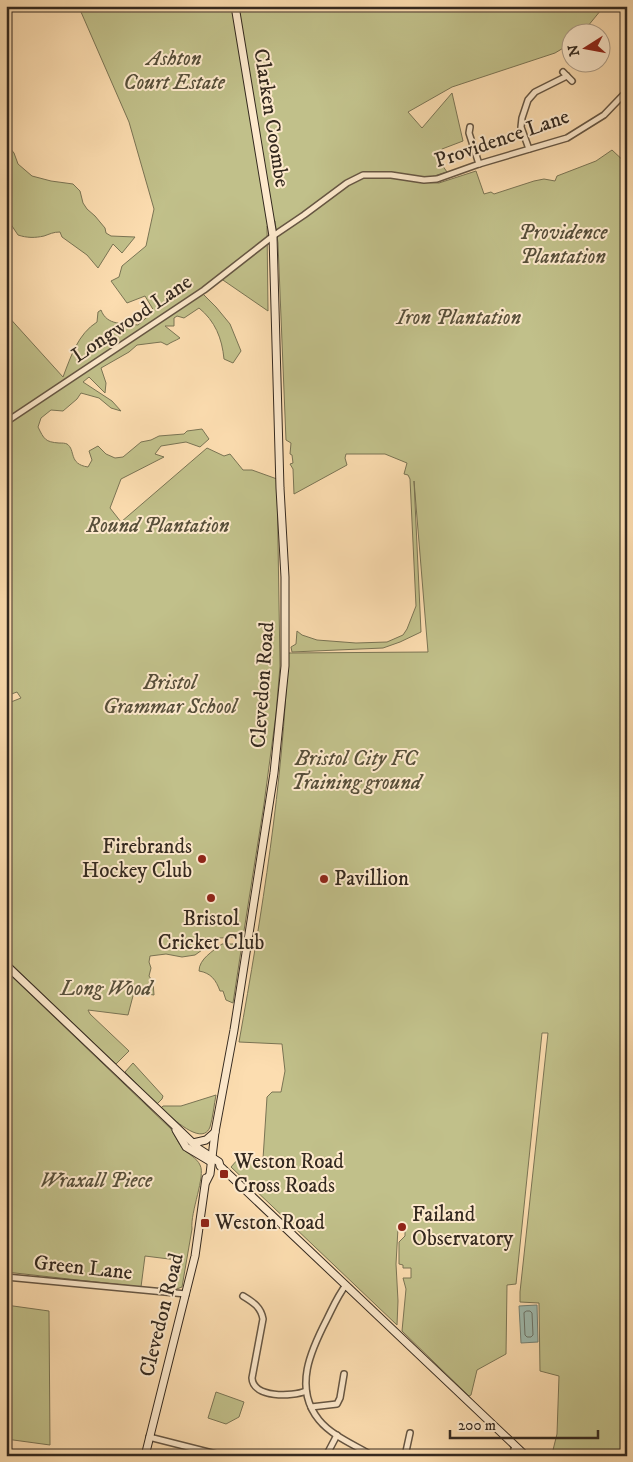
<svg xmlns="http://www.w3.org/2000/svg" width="633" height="1462" font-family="'IM FELL DW Pica',serif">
  <rect width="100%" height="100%" fill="#fcddb0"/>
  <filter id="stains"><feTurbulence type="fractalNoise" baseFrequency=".004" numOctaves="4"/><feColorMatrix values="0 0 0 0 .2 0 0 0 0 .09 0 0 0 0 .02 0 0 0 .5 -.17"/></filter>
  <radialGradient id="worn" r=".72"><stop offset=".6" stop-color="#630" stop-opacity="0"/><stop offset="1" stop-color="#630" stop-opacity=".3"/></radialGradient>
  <g fill="#c1c08a" stroke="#7a7454">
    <path d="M77 6H601V10L583 32H570V44L555 53 452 87 408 112 422 128 452 93 463 141 442 149 440 162 447 172 431 177 420 178 419 182 439 183 476 171 484 194 491 192 494 194 534 181 544 179 555 181 557 176 596 161 612 150 627 164V1456H547L553 1450 557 1434 559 1376 540 1371 539 1303 520 1302V1292L548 1033H542L516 1284 507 1285 506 1354 477 1370 471 1395 469 1396 402 1331 406 1289 403 1278H411V1268H403V1265L399 1264V1242L405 1236V1225L399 1222 398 1228 396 1264 398 1301 397 1325 231 1167 238 1159H263L267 1097 272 1092H281L285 1071 282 1044 239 1042C262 913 283 784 288 653L428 652 414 481 421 632 400 642 383 648 292 652 291 647 296 644 297 631 302 635 317 640 356 643 387 642 403 635 407 629 416 606 410 479 408 475 404 474 407 463 385 454H346L345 458 347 465 294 494 293 469 290 464 293 463 292 455 290 454 291 443 286 440 278 243 275 221 267 226 268 311 220 278 201 292 216 307 230 324 241 351 233 363 224 359C222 338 215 321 199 308L184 318 177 316 174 318V326H165L180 338C175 341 171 342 167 345L161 342 137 345 129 352 101 368 106 383 105 393 89 377 83 382 112 401 121 411 111 408 99 398 81 393 77 399 63 411 51 410 41 418 38 427C44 439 45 442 59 443 62 443 65 443 67 444 76 450 68 464 88 467L92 460 89 451 98 446 106 454 115 458 123 457 141 442 151 440 159 436 184 434 187 431 202 429 209 439 200 447 186 442 161 446 155 454 164 457 121 479 110 508 121 522 207 448 224 456 230 454 243 470H252L277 479 280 666 276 714 264 804 243 937 219 938 195 955 182 957 166 954 150 956 149 962 151 968 149 976 153 982 154 995 134 992 128 1015 88 1010 90 1014 129 1051 116 1064 6 959V704L21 698 17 692 6 696V314L63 377C71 356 78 334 97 322L98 312 101 310C107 326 123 323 138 325L154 311 145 296 127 303 111 281 119 277 122 266 146 246 154 209 129 122 81 12Z"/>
    <path d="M6 143 14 153 18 164 32 176 51 181 73 184 80 191 83 203 87 209 95 216 105 228 106 233 111 236 135 237 122 253 113 244 98 268 87 255 62 237 60 232C53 232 50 234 44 236 35 238 27 238 18 235L10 223 6 221Z"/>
    <path d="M222 944H242L233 1003 226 1000 223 991H220C216 980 211 973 199 971 199 959 213 951 222 944Z"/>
    <path d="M6 971 171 1129C175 1135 178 1143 183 1149 188 1154 197 1158 200 1165 206 1176 190 1212 192 1229L182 1287 174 1290 177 1260 145 1256 141 1287 6 1272Z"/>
    <path d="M133 1063 163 1096 162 1099 157 1104 125 1072Z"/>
    <path d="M216 1095C214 1105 213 1117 210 1127 202 1148 169 1115 161 1108L163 1106H181Z"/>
    <path d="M6 1305 49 1311 50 1445 6 1439Z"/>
    <path d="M216 1392 244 1402 239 1417 226 1424 208 1418Z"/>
  </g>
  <path fill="#9fbbaf" stroke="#748175" d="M537 1305 538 1342 521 1343 519 1306Z"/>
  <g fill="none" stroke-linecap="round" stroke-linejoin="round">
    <path stroke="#6a7267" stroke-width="1" d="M527 1311H530L532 1313 533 1335 531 1337H527L525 1335 524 1313Z"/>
    <g stroke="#665643" stroke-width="8">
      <g id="street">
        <path d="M563 72 572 81"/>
        <path d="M470 127 469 133 479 164"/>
        <path d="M529 149 521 127 522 118 528 100 535 92 567 76"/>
        <path d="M6 422 204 290 273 236 304 215 347 183 363 175H391L424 180 437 179 479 164 567 138 604 115 627 91"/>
        <path d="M6 1277 186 1294"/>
        <path d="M346 1285C338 1295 333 1307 327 1319 311 1350 293 1388 319 1420 332 1436 355 1445 373 1456"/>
        <path d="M243 1296C253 1302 261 1307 263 1319L252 1378C253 1398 292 1397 306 1391"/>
        <path d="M311 1407 337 1404 340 1398 344 1374"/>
        <path d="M149 1437 224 1456"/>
        <path d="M326 1456 337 1435"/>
        <path d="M405 1456 410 1433"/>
        <path d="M512 1456 515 1446"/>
      </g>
    </g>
    <g stroke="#34291f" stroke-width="9">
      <g id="secondary">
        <path d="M6 965 174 1125 199 1149 219 1162 220 1166 526 1456"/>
        <path d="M176 1130 186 1147 211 1162"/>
        <path d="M193 1143 206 1140 215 1132"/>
        <path d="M206 1182 210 1174 215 1132 234 1030 274 773 285 666V577L280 488 273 236 235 6"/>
        <path d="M145 1456 195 1256 206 1178"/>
      </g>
    </g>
    <use href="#street" stroke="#fde9cc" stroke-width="5"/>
    <use href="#secondary" stroke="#fde9cc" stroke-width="7"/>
  </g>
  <g fill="#8f2418" stroke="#fde9cc" stroke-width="2">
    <circle cx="202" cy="859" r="5"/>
    <circle cx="324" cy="879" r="5"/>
    <circle cx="211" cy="898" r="5"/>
    <rect x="219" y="1169" width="10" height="10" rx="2.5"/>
    <rect x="200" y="1218" width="10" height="10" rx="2.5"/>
    <circle cx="402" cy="1227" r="5"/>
  </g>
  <g text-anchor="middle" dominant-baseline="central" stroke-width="4" stroke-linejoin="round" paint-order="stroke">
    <g font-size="21" font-style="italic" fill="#574f3a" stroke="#fde9cc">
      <text x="174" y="59">Ashton<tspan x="174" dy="24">Court Estate</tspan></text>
      <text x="563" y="233">Providence<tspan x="563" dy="24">Plantation</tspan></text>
      <text x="459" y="318">Iron Plantation</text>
      <text x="158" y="526">Round Plantation</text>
      <text x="170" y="683">Bristol<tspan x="170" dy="24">Grammar School</tspan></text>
      <text x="356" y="759">Bristol City FC<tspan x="356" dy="24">Training ground</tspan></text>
      <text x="106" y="989">Long Wood</text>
      <text x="96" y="1181">Wraxall Piece</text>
    </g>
    <g font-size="21" fill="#34291f" stroke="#fde9cc">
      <text transform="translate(271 118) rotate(81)">Clarken Coombe</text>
      <text transform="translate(502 139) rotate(-19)">Providence Lane</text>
      <text transform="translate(132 319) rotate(-34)">Longwood Lane</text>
      <text transform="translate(263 685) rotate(-86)">Clevedon Road</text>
      <text transform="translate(83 1268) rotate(6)">Green Lane</text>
      <text transform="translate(162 1315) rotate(-76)">Clevedon Road</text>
    </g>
    <g font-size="21" fill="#34291f" stroke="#fde9cc" text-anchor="start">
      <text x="192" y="847" text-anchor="end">Firebrands<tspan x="192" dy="24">Hockey Club</tspan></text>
      <text x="334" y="879">Pavillion</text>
      <text x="211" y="919" text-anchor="middle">Bristol<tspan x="211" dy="24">Cricket Club</tspan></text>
      <text x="234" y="1162">Weston Road<tspan x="234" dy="24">Cross Roads</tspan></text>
      <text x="412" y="1215">Failand<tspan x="412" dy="24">Observatory</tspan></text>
      <text x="215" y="1223">Weston Road</text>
    </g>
  </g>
  <rect width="633" height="1462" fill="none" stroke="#fcddb0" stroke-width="25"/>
  <rect x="8" y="8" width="618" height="1447" fill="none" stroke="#34291f" stroke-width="2.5"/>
  <rect x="12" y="12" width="608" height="1437" fill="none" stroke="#34291f"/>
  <g transform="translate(586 48) rotate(259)"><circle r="24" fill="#fde9cc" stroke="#ad9c87"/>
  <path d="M0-4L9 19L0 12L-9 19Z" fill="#8f2418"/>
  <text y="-8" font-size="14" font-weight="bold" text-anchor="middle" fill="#34291f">N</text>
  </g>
  <path d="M450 1430v8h148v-8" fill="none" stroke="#34291f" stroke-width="2.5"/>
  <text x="458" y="1430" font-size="15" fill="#34291f" stroke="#fde9cc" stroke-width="4" paint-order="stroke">200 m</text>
  <rect width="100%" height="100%" filter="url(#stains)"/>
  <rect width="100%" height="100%" fill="url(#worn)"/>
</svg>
